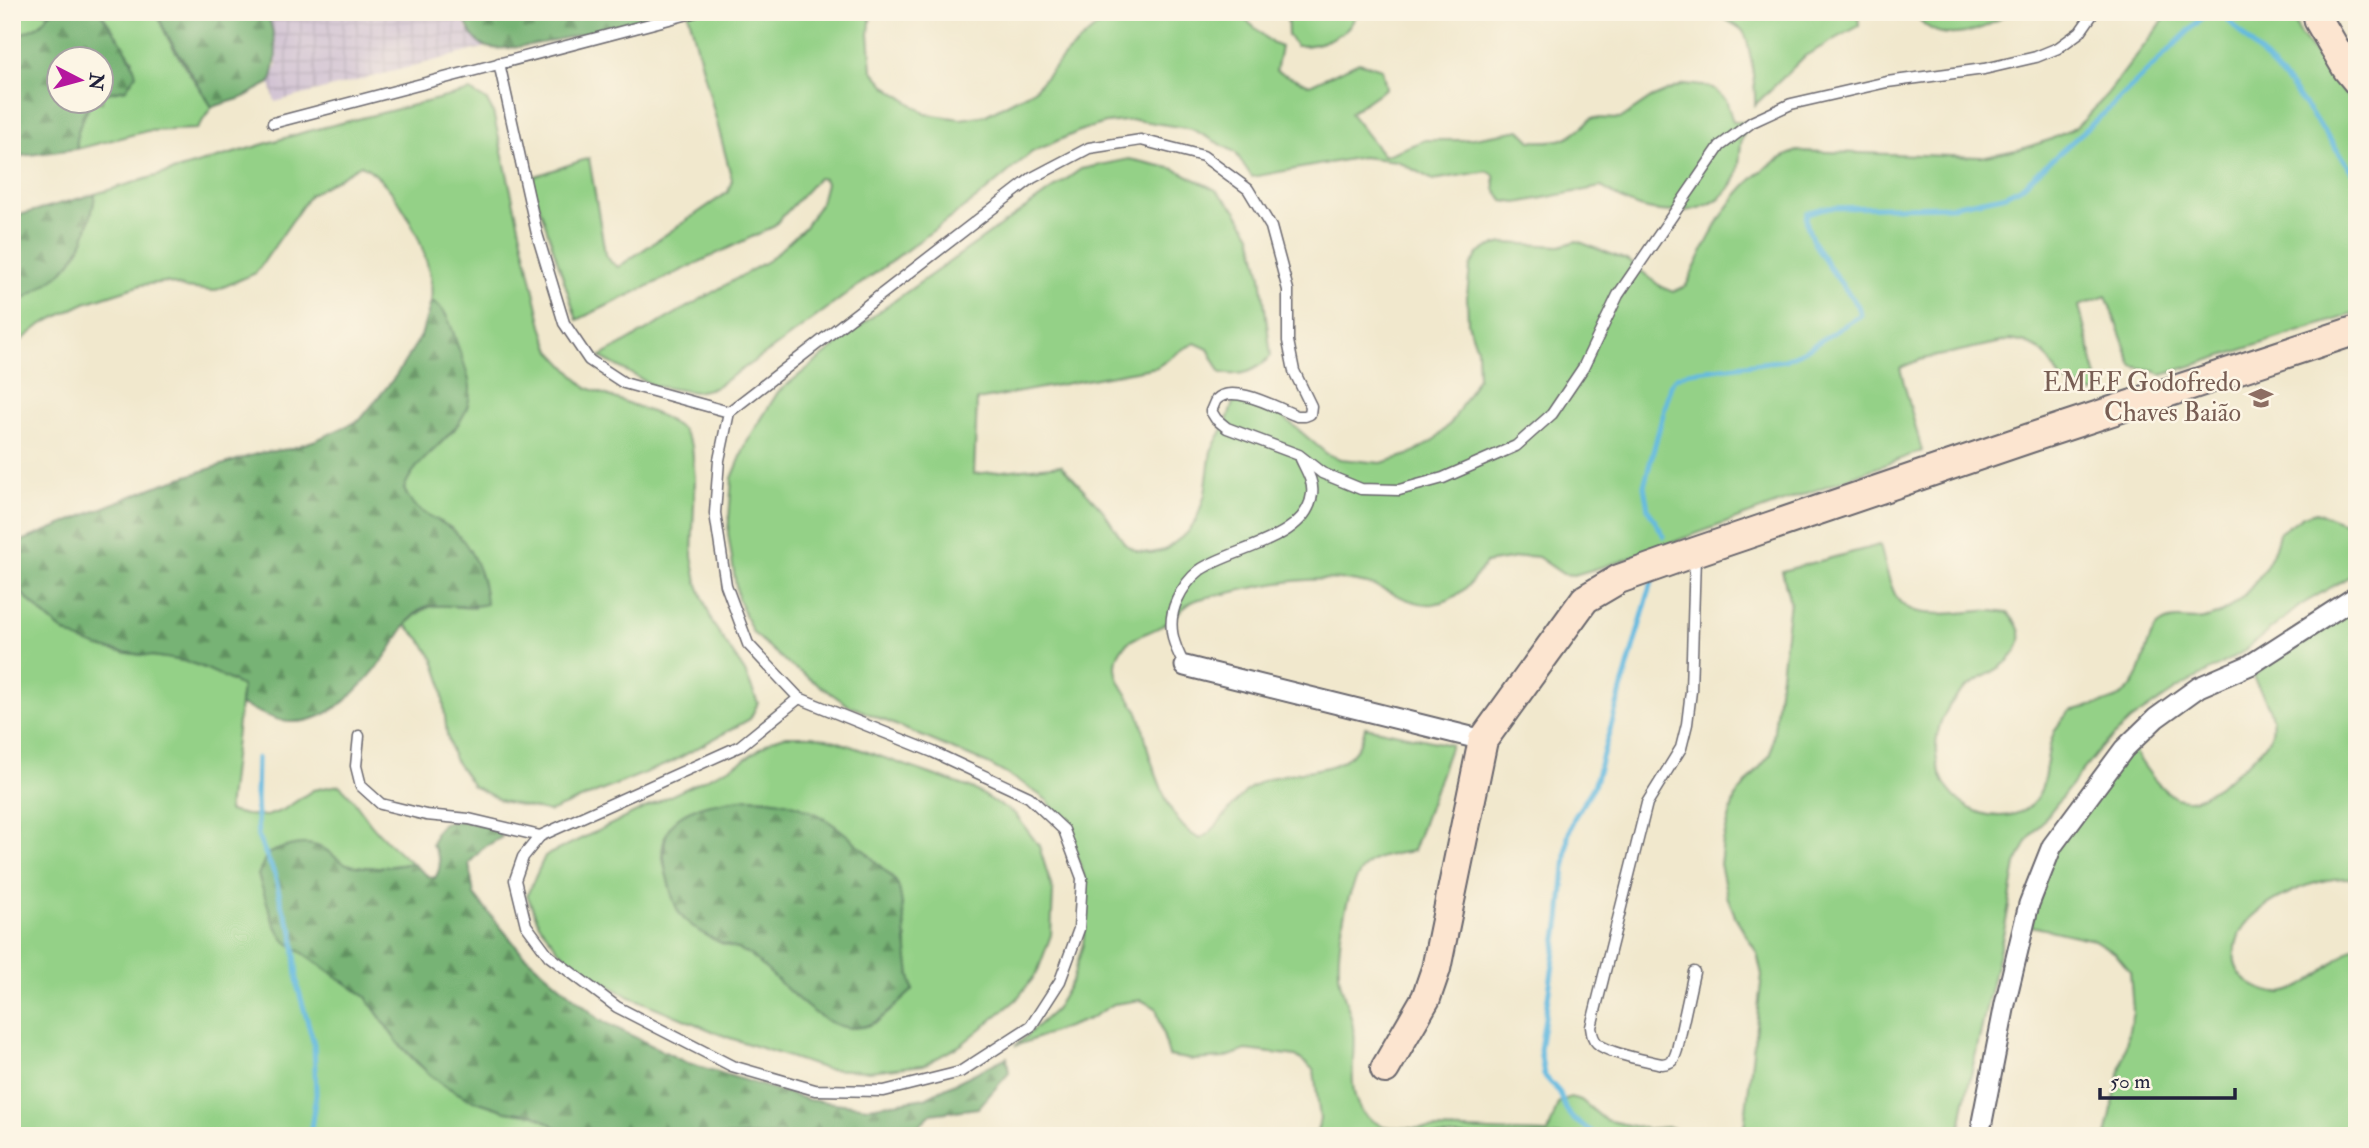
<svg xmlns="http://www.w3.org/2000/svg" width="2369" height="1148" font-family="'IM FELL Double Pica',serif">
  <defs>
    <pattern id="industrial-grid" width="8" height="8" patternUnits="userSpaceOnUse" patternTransform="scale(1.75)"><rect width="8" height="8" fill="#cdbed2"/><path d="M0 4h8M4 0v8" fill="none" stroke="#b0a3b5"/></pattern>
    <pattern id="forest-firs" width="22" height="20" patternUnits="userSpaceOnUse" patternTransform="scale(1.75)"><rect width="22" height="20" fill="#77b374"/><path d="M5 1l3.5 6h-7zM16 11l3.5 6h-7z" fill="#619160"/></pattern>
  </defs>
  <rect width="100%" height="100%" fill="#fcf5e5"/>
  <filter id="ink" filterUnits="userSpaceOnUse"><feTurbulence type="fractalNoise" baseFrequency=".0143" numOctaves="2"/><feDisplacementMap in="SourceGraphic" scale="14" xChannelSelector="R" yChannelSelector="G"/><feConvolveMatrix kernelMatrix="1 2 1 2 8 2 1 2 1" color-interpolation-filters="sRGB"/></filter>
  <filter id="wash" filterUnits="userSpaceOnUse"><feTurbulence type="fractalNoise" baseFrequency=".00686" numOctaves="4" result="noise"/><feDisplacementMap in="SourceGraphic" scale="28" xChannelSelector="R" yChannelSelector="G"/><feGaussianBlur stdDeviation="1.57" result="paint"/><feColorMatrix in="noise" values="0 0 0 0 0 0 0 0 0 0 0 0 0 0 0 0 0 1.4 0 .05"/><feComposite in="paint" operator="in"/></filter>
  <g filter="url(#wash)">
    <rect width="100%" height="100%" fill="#f1e8cd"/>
    <path fill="url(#industrial-grid)" d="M267 12H463L466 28 475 38 487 47 275 102 270 83 277 66 276 42Z"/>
    <g fill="#94d187" stroke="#5b7a61" stroke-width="2" fill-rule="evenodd">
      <path d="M12 12H51L39 26 12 38Z"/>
      <path d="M100 12H159C158 32 200 88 212 107L197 129 147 131 77 149C75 130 83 117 92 102H102V94L104 91 126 89 133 60Z"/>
      <path d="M688 12H871L869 34 872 70 886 86 926 114 961 119 986 115 1034 90 1067 53 1094 29 1120 12H1237L1273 44 1281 47 1276 71 1310 85 1359 62 1382 69 1386 88 1350 113 1384 156 1425 140H1462L1520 130 1531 141C1563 142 1568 141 1592 118L1620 119 1651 98 1684 84 1711 87 1726 100 1733 122H1750L1752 119C1748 125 1744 132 1742 139 1739 151 1741 164 1736 177 1720 214 1668 218 1634 205 1622 201 1613 193 1601 187L1517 203 1503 201 1495 189 1494 175 1487 171 1433 180 1397 161 1362 157 1252 177 1235 152 1192 129 1135 120 1106 123 1082 130 1032 152 980 196 771 350 714 388 695 392 654 386 600 357 769 260 805 227 821 202 826 183 824 179 818 178 773 227 577 320 530 178 589 158 605 253 611 262 618 267 728 192 732 180Z"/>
      <path d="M1287 12H1357C1351 35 1318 47 1296 46L1288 35Z"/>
      <path d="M1722 12H1858L1859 26 1805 56 1755 105C1756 92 1750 41 1743 31 1738 26 1729 22 1723 18Z"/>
      <path d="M1914 12H2010C1981 33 1936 49 1914 12Z"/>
      <path d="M2170 12H2293L2299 33 2357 109V313L2163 375 2154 371 2132 366 2106 296 2079 306 2100 390 2092 393 2061 380 2047 357 2039 349 2026 343 2010 340 1919 360 1900 368 1922 451 1619 562 1574 575 1563 574 1538 557 1528 556 1486 563C1471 583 1459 601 1433 604 1411 606 1389 589 1367 584 1322 573 1270 583 1225 594 1215 596 1203 597 1194 601 1183 606 1175 618 1165 624 1145 637 1117 637 1116 666 1116 683 1129 695 1136 709 1145 724 1145 744 1151 760 1162 789 1171 825 1200 839 1221 827 1230 804 1249 789 1287 760 1355 786 1365 727L1451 745 1413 851C1400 853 1383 855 1372 861 1345 877 1335 953 1340 981 1343 997 1351 1011 1353 1027 1357 1053 1344 1093 1365 1115 1369 1120 1378 1123 1383 1127L1548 1133 1558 1103 1570 1097 1581 1100 1605 1120 1647 1129 1670 1127 1689 1136H1316L1320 1119 1314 1070 1296 1056 1246 1050 1224 1058 1193 1060 1169 1056 1156 1008 1141 1000 1114 1004 1089 1019 1015 1046 1055 1010 1072 981 1083 944 1087 907 1084 877 1072 838 1048 801 1024 784 988 764 848 705 787 663 753 633 738 599 728 533 732 478 747 442 778 392 877 313 1081 169 1129 159 1175 169 1216 190 1236 210 1251 235 1261 276 1271 356C1255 371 1243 377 1221 373L1208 349 1195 343 1183 349 1157 367 977 400 974 474 1061 465 1102 509 1125 544 1137 551 1151 553 1165 550 1187 533 1196 521 1205 494 1211 451 1226 423 1235 397 1274 409 1327 454 1340 459 1381 463 1408 455 1433 441 1452 422 1478 377 1477 349 1468 323 1467 296 1470 267 1478 254 1489 247 1503 243 1560 246 1577 241 1629 261 1661 287 1673 292 1686 286C1712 231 1735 175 1797 151L1981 157 2021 149 2049 140 2075 128 2085 119 2104 98Z"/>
      <path d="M470 91 487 101 493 112 542 326 551 351 585 387 659 415 682 429 692 446 695 480 692 556 697 582 713 624 745 672 758 703 750 719 672 762 549 812 502 801 473 786 454 759 447 735 441 681 434 660 421 640 406 625C431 597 441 607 474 608L451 528 412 507 404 489 409 474 455 429 470 387 453 332 445 313 436 304 431 302C437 262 398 182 361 165L310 195 256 273 214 291 185 288 166 282 141 285 85 303 42 324 12 348V306C50 282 75 272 88 226 91 215 94 206 95 194L305 132Z"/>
      <path d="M2316 512 2342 522 2357 523V572L2301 605 2241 653 2177 689 2130 721 2100 749 2028 840 2016 864 2006 922 1964 1105 1959 1136H1743L1762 975 1757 953 1736 918 1727 896 1720 864 1723 841 1735 797 1771 754 1790 602 1782 571 1880 545C1885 562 1888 583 1897 598 1912 622 1958 612 1981 611 1990 610 1999 612 2008 613 2019 625 2025 636 2016 651 2003 672 1978 676 1961 692 1924 727 1927 792 1978 812 1989 816 2003 817 2015 814 2051 803 2042 766 2052 738 2055 727 2063 719 2070 711 2086 706 2106 705 2121 696 2149 678 2141 635 2162 623 2174 615 2191 622 2204 619 2240 611 2272 567 2279 533L2303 516Z"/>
      <path d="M12 584C30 600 47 621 68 634 104 655 144 653 183 661 203 665 223 677 242 686L228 811 246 815 267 816 283 810 313 790 339 785C353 796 360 810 371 824 383 839 397 851 412 863 391 867 363 872 343 863 336 860 330 853 324 849L258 875 265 895 319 963 366 997 398 1043 417 1063 442 1084 467 1098 506 1111 535 1115 572 1136H12V827L16 826 12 790Z"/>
      <path d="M2357 595V879C2325 873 2272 897 2250 919 2241 928 2236 941 2235 953 2233 966 2240 977 2251 984 2260 990 2275 995 2286 992 2314 985 2334 959 2357 945V1136H2106L2133 1012 2130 971 2115 953 2094 940 2031 926 2051 853 2130 745C2143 764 2155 786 2176 798 2181 800 2192 801 2197 798 2216 790 2267 752 2272 732 2276 713 2261 693 2253 677L2314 621Z"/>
      <path d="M785 736H812L836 741 973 789 1015 814 1039 846 1053 892 1051 935 1037 973 1016 1000 961 1045 924 1065 869 1071 826 1069 727 1037 628 996 598 979 560 951 539 924 527 895 545 856 739 763 772 740ZM749 798 907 938V965L913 990 877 1022 864 1027 851 1028 836 1024 823 1017 749 954 722 943 683 918 671 892 664 864 662 851 665 836 694 809Z"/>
    </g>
    <g fill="url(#forest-firs)" stroke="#4c6a58" stroke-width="2">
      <path d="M51 12H100C114 32 130 50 136 74L126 89 102 94V60H60V102H92C83 117 75 130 77 149L12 157V38L39 26Z"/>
      <path d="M159 12H267C276 40 280 56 270 83L242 98 212 107 167 35 158 16Z"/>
      <path d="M463 12H668C635 20 512 56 487 47 472 41 466 26 463 12Z"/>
      <path d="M95 194C94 206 91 215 88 226 75 272 50 282 12 306V217Z"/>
      <path d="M431 302C446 307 452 327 456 341 461 356 469 373 470 388 472 434 417 450 404 489 416 515 427 512 449 527 471 542 485 578 486 604 468 610 434 602 423 608 408 617 400 635 390 650 368 681 333 724 290 722 277 722 254 709 240 705L242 686C223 677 203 665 182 661 144 653 104 655 68 634 47 621 30 600 12 584V545L159 485 259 453 289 449 316 440 360 420 395 377 421 336Z"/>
      <path d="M749 798C805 797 841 826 878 864 885 871 897 879 899 888 907 922 905 956 913 990 895 1005 879 1028 852 1028 816 1027 777 976 750 955 741 949 730 947 721 943 708 937 695 929 685 920 674 910 671 890 667 876 651 809 696 805 749 798Z"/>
      <path d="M461 821 493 827 502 837 483 848 469 863 474 895 523 954 600 1020 685 1062 809 1100 869 1107 925 1098 1007 1057 1009 1073 978 1108 931 1114 908 1136H572L535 1115 506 1111 467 1098 442 1084 429 1074 398 1043 366 997 284 940 273 921 258 875 267 854C285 846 305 839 324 849 332 853 338 861 347 864 368 870 391 867 412 863L428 876 435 878C443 865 440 858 432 845L436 831 443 823Z"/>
    </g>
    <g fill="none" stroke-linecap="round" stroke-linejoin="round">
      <g stroke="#63bae0" stroke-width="5">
        <path d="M2221 12 2289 84 2357 177"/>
        <path d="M1664 536 1648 509 1644 486 1671 384 1676 377 1690 372 1785 360 1801 353 1861 315 1858 306C1844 286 1800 235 1807 213L1824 208 1952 206 2003 196 2020 188 2110 108 2208 12"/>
        <path d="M257 758 256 799 258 837 275 875 282 907 293 932 298 988 314 1044 316 1094 310 1136"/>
        <path d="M1598 1136 1573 1119 1566 1110 1560 1093 1544 1075 1540 1050 1560 919 1568 836 1574 818 1594 786 1653 578"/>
      </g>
    </g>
  </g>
  <g filter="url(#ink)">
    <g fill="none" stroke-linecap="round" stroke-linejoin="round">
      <g stroke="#6a676e" stroke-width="13">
        <g id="lane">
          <path d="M499 63 537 234 564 323 589 360 624 383 729 412 719 460 715 513 726 585 748 644 799 698 933 752 1029 797 1064 830 1082 878 1079 929 1060 981 1031 1026 960 1072 884 1091 815 1090 732 1066 617 1007 549 956 526 925 515 880 523 857 540 836"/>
          <path d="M273 123 696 12"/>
          <path d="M729 412 1032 178 1089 148 1141 140 1203 156 1248 189 1271 227 1288 290V341L1294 371 1311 406 1310 414 1305 416H1297C1279 409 1232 382 1216 400 1214 403 1213 407 1211 411L1216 419 1227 428 1299 455 1322 473 1361 489 1399 490 1443 478 1516 446 1552 414 1583 368 1618 295 1720 146 1752 122 1791 104 1887 82 1984 69 2036 57 2058 48 2080 32 2094 12"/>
          <path d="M1185 666C1173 645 1166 624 1177 600 1182 589 1190 578 1200 570 1232 548 1307 540 1312 494 1314 482 1306 470 1301 459"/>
          <path d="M359 736 356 766 361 786 381 804 426 815 469 819 540 836 740 746 799 698"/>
          <path d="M1694 972 1677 1050C1674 1060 1672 1063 1662 1064 1646 1060 1608 1054 1597 1043 1592 1038 1592 1033 1591 1027L1647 803 1681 748 1687 724 1691 691 1695 556"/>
        </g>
      </g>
      <g stroke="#6a676e" stroke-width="23">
        <g id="street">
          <path d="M1185 666 1483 740"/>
          <path d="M1982 1122 2005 1004 2029 904 2052 846 2124 749 2156 718 2199 687 2250 665 2357 596"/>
        </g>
      </g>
      <g stroke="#6a676e" stroke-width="32">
        <g id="secondary">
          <path d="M2317 12 2319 21 2347 69 2357 81"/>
          <path d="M1385 1069 1426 998 1436 969 1483 740 1585 599 1619 579 1695 552 2030 438 2357 330"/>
        </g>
      </g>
      <use href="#lane" stroke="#fff" stroke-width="10"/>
      <use href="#street" stroke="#fff" stroke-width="19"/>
      <use href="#secondary" stroke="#fce5d0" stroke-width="28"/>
    </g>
  </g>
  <defs>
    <g id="school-bare" transform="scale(1.89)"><path d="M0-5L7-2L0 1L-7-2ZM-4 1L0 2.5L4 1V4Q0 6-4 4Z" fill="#8d6e63" stroke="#fcf5e5" stroke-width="2.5" paint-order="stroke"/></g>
  </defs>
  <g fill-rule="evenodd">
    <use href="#school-bare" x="2261" y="398"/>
  </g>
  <g text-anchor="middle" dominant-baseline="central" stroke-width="5" stroke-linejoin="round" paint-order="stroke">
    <g font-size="26" fill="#785e54" stroke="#fcf5e5" text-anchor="end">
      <text x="2241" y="383">EMEF Godofredo<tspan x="2241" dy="30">Chaves Baião</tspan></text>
    </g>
  </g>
  <rect width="2369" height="1148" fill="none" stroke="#fcf5e5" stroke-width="42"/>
  <g transform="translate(80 80) rotate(96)"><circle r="33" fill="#fcf5e5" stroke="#a5a1a1" stroke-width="2"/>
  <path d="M0-5L12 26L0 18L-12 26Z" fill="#b5179e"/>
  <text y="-10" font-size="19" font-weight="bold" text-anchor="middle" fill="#22223b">N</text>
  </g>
  <path d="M2100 1088v10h135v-10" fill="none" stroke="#22223b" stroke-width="3.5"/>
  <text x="2110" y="1088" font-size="21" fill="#22223b" stroke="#fcf5e5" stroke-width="5" paint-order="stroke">50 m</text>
</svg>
